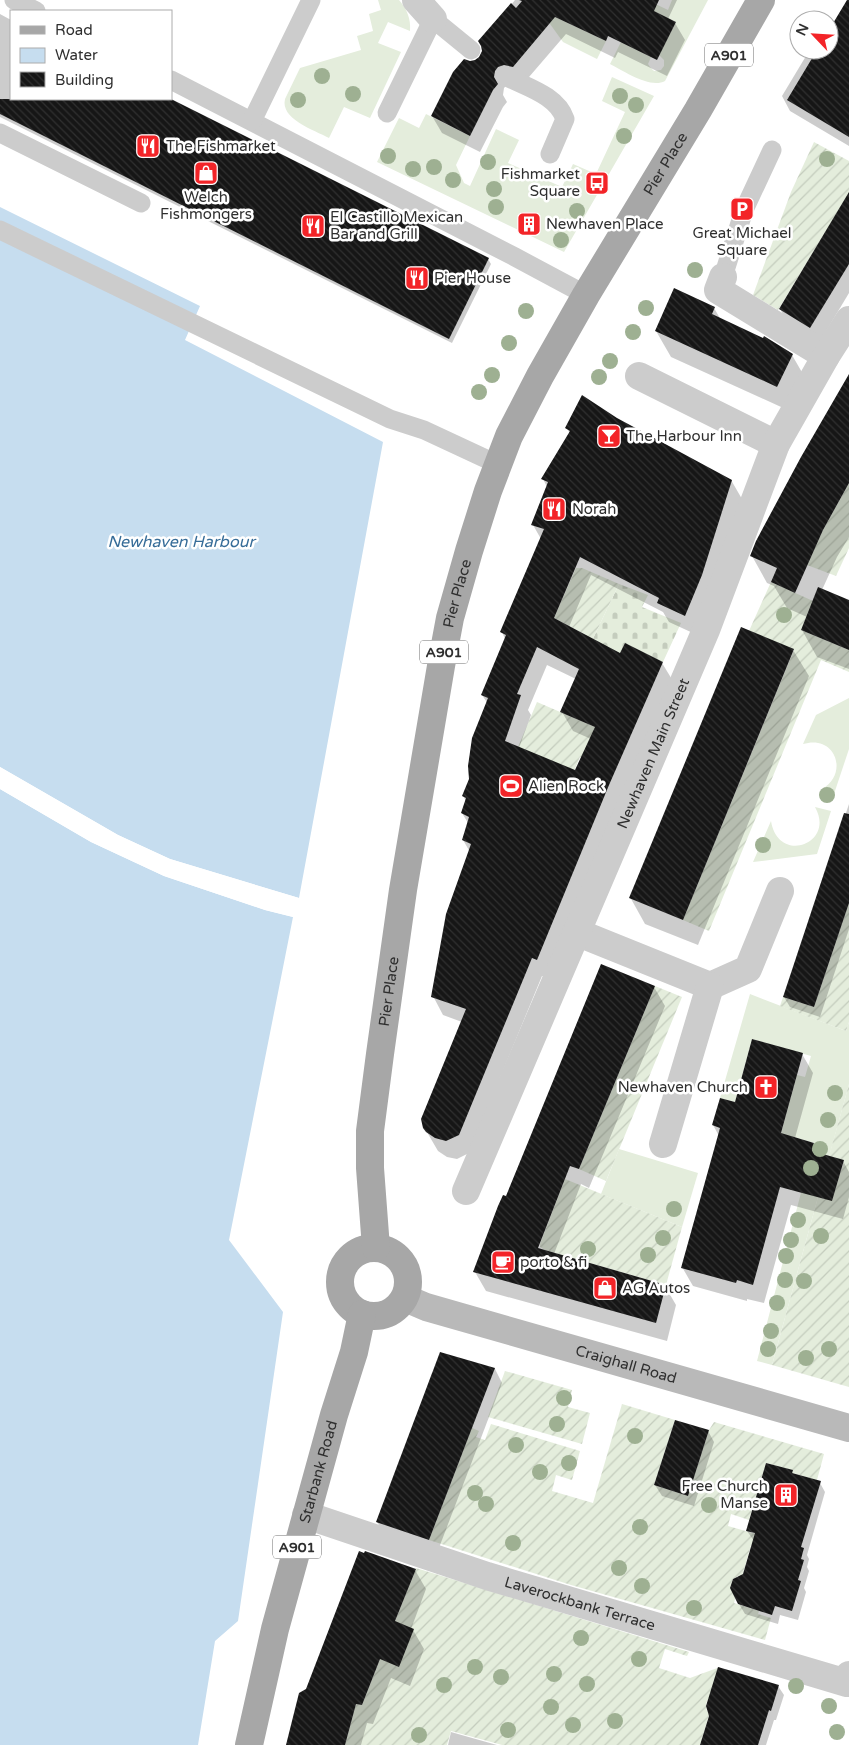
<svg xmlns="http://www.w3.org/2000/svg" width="849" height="1745" font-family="'Varela Round',sans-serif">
  <defs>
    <pattern id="cemetery-stones" width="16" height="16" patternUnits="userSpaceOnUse" patternTransform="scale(1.25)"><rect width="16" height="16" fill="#e4eddc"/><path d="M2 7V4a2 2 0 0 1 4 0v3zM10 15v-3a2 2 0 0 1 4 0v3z" fill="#c4ccbd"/></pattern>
    <pattern id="garden-furrows" width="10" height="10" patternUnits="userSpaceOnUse" patternTransform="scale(1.25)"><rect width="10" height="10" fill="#e4eddc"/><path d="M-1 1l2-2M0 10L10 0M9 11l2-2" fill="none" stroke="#c4ccbd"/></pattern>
    <pattern id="building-back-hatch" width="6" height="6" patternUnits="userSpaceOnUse" patternTransform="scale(1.25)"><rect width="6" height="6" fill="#161616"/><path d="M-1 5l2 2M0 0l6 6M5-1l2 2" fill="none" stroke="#303030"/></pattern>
  </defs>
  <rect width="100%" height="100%" fill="#fff"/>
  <g fill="#e4eddc">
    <path d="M378 0H399C407 9 411 19 410 31L388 22 378 43 401 52 370 118 344 107 329 138C314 130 280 119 285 99L300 68 361 50 357 36 373 31 369 14 381 10Z"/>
    <path d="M647 0 668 10 672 0H708L665 81C650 89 624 71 610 64L621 42 651 57 648 64 650 67 654 71 661 70 664 66V60L659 55 676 22 639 4Z"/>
    <path d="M540 10 606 41 597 59 563 42Z"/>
    <path d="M612 77 654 96 564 252 377 162 399 118 419 128 426 114 470 136 456 165 464 183 470 186 496 129 519 140 508 163 562 187 573 164 596 174 625 112 602 101Z"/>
    <path d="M849 698V749L834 794 822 789C849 774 836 734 803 744L816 715Z"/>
    <path d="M815 807 831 811 817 854 753 862 771 821C778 865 836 844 815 807Z"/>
    <path d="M750 994 846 1031 849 1022V1084L772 1365 757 1361 814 1143 794 1137 774 1159 797 1075 805 1077 811 1056 752 1039 735 1102 720 1098Z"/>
    <path d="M619 1149 698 1173 682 1227 601 1194Z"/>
  </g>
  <path fill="url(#cemetery-stones)" d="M619 584 648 595 642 607 681 623 663 662 625 644 618 657 580 666Z"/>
  <g fill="url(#garden-furrows)">
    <path d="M814 142 849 161V193L778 310 753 295 791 192Z"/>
    <path d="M849 483V548L836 576 807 565 823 530Z"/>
    <path d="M576 568H582L619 584 580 666 573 662 586 635 554 618Z"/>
    <path d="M771 582 813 601 801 630 849 650V672L821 660 709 931 683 920 794 650 749 631Z"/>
    <path d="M537 702 595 727 614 772 580 757 564 794 518 747Z"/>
    <path d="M849 903V1022L846 1031 780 1006 783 997 814 1007Z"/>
    <path d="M655 986 682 997 606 1181 579 1169Z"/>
    <path d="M849 1084V1387L772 1365 818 1197 832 1200 844 1161 829 1156Z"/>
    <path d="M565 1179 682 1227 666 1285 545 1250 540 1247V1244Z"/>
    <path d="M505 1371 572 1390 568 1407 590 1413 582 1444 488 1417Z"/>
    <path d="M622 1404 675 1420 654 1485 688 1496 709 1430 714 1422 824 1454 817 1480 792 1473V1470L766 1463 749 1520 731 1514 728 1526 763 1536 751 1545 742 1577 738 1576 733 1579 730 1588 736 1595 734 1603 759 1611 758 1614 771 1618 765 1640 571 1585 429 1540 472 1428 479 1431 476 1437 485 1440 491 1424 580 1451 572 1480 556 1475 552 1491 593 1503Z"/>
    <path d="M416 1568 689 1652 687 1656 665 1649 659 1668 690 1678 720 1667 712 1696C706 1700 705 1705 707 1711L710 1712 700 1745H502L451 1731 447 1745H345L356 1704 362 1705Z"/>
  </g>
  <g fill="#c6ddef">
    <path d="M0 207 200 306 185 340 383 442 299 898 170 859 118 835 0 767Z"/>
    <path d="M0 789 91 842 164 876 265 910 293 917 229 1240 283 1312 238 1621 215 1641 198 1745H0Z"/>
  </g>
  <g fill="#fff">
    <path d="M0 767 118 835 170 859 299 898V900L169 861 116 837 0 770Z"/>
    <path d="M0 786 92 840 165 874 266 908 294 914 293 917 265 910 164 876 91 842 0 789Z"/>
  </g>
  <g fill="#0003" fill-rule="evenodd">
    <path d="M515 0H677L668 19 675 23 685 40 667 76 618 52 615 58 566 34 523 84H508L504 88 503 95 507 102 503 107 480 152 442 133 432 116 475 62 481 58 483 51 480 42Z"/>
    <path d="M848 0H849V146L790 111 782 96 809 51 815 55 818 50H829V32Z"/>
    <path d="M0 14 11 20V99H168L488 259 491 264 452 343 0 117Z"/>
    <path d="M849 196V293L819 343 789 324 780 309Z"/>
    <path d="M714 308 721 320 764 339 792 355 807 381 792 412 671 357 656 331Z"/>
    <path d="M849 394V537L837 557 822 590 849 601V669L817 657 802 630 807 617 787 608 774 586 767 583 752 556Z"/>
    <path d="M616 419 731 480 742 499 695 634 669 622 663 612 591 575 569 627 621 654 662 663 673 681 548 978 542 976 469 1153 457 1159 447 1157 438 1151 424 1127 462 1022 443 1015 433 996 470 852 463 840 468 823 462 813 466 801 463 796 470 779 488 704 482 695 505 639 502 632 541 539 533 525 547 487 543 479 570 434 567 428ZM547 665 576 679 562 712 573 731 591 739 576 772 519 748 531 715 528 710Z"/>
    <path d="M793 650 809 676 698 945 645 924 630 897Z"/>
    <path d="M849 804V929L820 1017 790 1007 784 997Z"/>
    <path d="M654 987 665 1006 589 1188 581 1184 554 1254 665 1286 676 1305 667 1341 486 1291 475 1272 507 1197Z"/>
    <path d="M802 1054 813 1073 795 1138 813 1144 820 1155 843 1161 849 1172V1197L843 1219 791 1205 764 1303 747 1299V1301L693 1286 682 1267 719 1136 713 1125 736 1103Z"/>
    <path d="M441 1353 495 1369 502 1383 437 1553 385 1535 377 1522Z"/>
    <path d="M708 1431 714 1442 694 1506 662 1496 655 1485Z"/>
    <path d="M792 1471 794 1475 820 1483 825 1492 807 1555 809 1559 807 1567 809 1571 804 1588 806 1592 798 1620 780 1615 778 1624 745 1614 739 1604 744 1574 754 1541 747 1531Z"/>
    <path d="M415 1570 426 1589 411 1629 413 1630 424 1649 410 1686 391 1678 373 1724 367 1723 361 1745H287L307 1689Z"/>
    <path d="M778 1686 784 1695 776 1720H774L766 1745H701Z"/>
    <path d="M451 1732 497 1745H448Z"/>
  </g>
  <g fill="url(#building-back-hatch)" fill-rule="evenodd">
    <path d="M519 0H659L654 11 676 22 657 60 608 36 606 41 555 17 513 67 504 65 498 67 495 71 494 77 498 84 493 90 470 136 431 116 453 72 464 59 470 61 475 60 479 57 482 51 481 46 478 41 511 3 516 8 522 1Z"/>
    <path d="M847 0H849V137L787 100 817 50H829V30Z"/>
    <path d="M0 99H171L489 258 449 339 0 114Z"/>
    <path d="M849 192V264L810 328 779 309Z"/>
    <path d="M674 288 715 307 712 314 763 338 764 336 793 354 777 387 655 331Z"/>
    <path d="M849 374V483L823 530 795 593 771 582 777 568 750 556 756 541 801 457Z"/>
    <path d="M582 395 617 418 732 480 702 575 685 616 657 603 659 598 580 557 554 618 620 653 625 643 663 662 609 785 537 960 532 958 459 1135 446 1141 435 1138 426 1132 423 1128 421 1119 466 1009 431 997 446 914 471 844 462 840 469 817 461 813 466 798 462 796 469 779 468 766 472 738 488 698 481 695 506 635 500 632 544 529 531 525 548 482 541 479 570 431 565 428ZM537 647 579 669 560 712 595 727 575 770 505 741 521 695 517 694Z"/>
    <path d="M818 587 849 600V650L801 630Z"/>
    <path d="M741 627 794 649 683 920 629 898Z"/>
    <path d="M844 813 849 814V903L814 1007 783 997Z"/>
    <path d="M601 964 655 986 579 1169 570 1166 538 1248 666 1285 656 1323 473 1272 498 1206 503 1195 506 1196Z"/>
    <path d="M752 1039 803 1053 781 1133 814 1143 812 1151 844 1160 832 1201 780 1187 753 1285 737 1280 736 1283 681 1268 720 1128 712 1125 720 1098 735 1102Z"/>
    <path d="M440 1352 495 1368 429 1540 376 1522Z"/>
    <path d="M675 1420 709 1430 688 1496 654 1485Z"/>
    <path d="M766 1463 793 1470 792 1473 821 1481 801 1547 804 1548 801 1559 804 1560 798 1580 801 1581 792 1611 775 1606 772 1615 738 1604 730 1588 733 1579 743 1574 755 1533 746 1531Z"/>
    <path d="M359 1551 364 1553 365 1551 416 1569 395 1621 414 1629 399 1667 380 1659 362 1705 356 1704 345 1745H286L299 1693 306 1689Z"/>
    <path d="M718 1667 779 1685 771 1711 769 1710 758 1745H700L709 1716 706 1706Z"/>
  </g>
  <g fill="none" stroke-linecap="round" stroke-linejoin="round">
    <g stroke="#ccc" stroke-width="19">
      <path d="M14 0 36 11"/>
      <path d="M505 76C526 87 557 95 565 119L550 154"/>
      <path d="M171 80 515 257 586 295"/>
      <path d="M387 113 433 19 471 50"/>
      <path d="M252 121 311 0"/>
      <path d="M0 133 141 203"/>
      <path d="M0 230 390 419 424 430 497 464"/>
      <path d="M723 277 744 210 772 150"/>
    </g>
    <g stroke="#ccc" stroke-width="28">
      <path d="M416 0 433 19"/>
      <path d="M723 277 718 290 826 356"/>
      <path d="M639 376 776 444"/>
      <path d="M576 932 710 986 748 969 780 891"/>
      <path d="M663 1144 710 986"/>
      <path id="s1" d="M466 1191 706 630 776 444 826 356 849 320"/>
      <path id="s2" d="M306 1515 487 1576 847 1683 849 1675"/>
    </g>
    <path stroke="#b9b9b9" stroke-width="28" id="s3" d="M405 1298 426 1307 849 1428"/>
    <g stroke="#a7a7a7" stroke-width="28">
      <circle cx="374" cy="1282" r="34"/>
      <path id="s4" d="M376 1248 370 1168V1131L380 1054 403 890 441 666 450 618 469 551 488 491 509 436 540 376 586 295 698 110 761 0"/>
      <path id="s5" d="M249 1745 275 1629 334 1415 354 1352 362 1314"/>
    </g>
  </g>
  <g fill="#9eb092">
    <circle cx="322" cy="76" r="8"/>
    <circle cx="353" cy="94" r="8"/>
    <circle cx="620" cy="96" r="8"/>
    <circle cx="298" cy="100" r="8"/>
    <circle cx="636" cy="105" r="8"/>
    <circle cx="624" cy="136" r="8"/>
    <circle cx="388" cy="156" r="8"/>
    <circle cx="827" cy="159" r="8"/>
    <circle cx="488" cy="162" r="8"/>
    <circle cx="434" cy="167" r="8"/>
    <circle cx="413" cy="169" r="8"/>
    <circle cx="453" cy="180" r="8"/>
    <circle cx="494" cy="189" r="8"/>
    <circle cx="496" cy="207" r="8"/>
    <circle cx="577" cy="211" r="8"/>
    <circle cx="561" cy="240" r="8"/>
    <circle cx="695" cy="270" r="8"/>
    <circle cx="646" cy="308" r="8"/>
    <circle cx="526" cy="311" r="8"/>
    <circle cx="633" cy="332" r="8"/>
    <circle cx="509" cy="343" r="8"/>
    <circle cx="610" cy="361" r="8"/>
    <circle cx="492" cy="375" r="8"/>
    <circle cx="599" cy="377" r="8"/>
    <circle cx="479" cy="392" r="8"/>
    <circle cx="784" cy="615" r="8"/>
    <circle cx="827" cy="795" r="8"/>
    <circle cx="763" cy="845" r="8"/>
    <circle cx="835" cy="1093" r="8"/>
    <circle cx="828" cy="1120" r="8"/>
    <circle cx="820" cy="1149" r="8"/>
    <circle cx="811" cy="1168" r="8"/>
    <circle cx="674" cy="1209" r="8"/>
    <circle cx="798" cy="1220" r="8"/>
    <circle cx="821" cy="1236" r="8"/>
    <circle cx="663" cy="1238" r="8"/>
    <circle cx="791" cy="1240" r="8"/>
    <circle cx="588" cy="1249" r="8"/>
    <circle cx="648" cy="1255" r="8"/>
    <circle cx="786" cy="1256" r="8"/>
    <circle cx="785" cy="1280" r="8"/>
    <circle cx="804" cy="1281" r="8"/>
    <circle cx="777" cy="1303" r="8"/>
    <circle cx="771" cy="1331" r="8"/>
    <circle cx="768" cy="1349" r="8"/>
    <circle cx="829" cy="1349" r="8"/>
    <circle cx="806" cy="1358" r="8"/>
    <circle cx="564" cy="1398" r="8"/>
    <circle cx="557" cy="1424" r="8"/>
    <circle cx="635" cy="1436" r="8"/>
    <circle cx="516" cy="1445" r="8"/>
    <circle cx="569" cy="1463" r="8"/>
    <circle cx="540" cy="1472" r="8"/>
    <circle cx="475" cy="1493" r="8"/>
    <circle cx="486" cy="1504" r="8"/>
    <circle cx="709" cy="1505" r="8"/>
    <circle cx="640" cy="1527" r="8"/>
    <circle cx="513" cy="1543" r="8"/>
    <circle cx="619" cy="1568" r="8"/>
    <circle cx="642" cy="1586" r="8"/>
    <circle cx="694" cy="1608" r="8"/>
    <circle cx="581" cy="1638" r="8"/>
    <circle cx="639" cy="1659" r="8"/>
    <circle cx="475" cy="1667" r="8"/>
    <circle cx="554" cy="1674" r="8"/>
    <circle cx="501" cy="1677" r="8"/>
    <circle cx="587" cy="1684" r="8"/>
    <circle cx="444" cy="1685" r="8"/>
    <circle cx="796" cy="1686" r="8"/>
    <circle cx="829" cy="1706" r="8"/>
    <circle cx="551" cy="1707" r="8"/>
    <circle cx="615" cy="1721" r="8"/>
    <circle cx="573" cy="1725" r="8"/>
    <circle cx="508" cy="1730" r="8"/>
    <circle cx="837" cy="1732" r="8"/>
    <circle cx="419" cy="1735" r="8"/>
  </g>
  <defs>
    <g id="restaurant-square" transform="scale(1.25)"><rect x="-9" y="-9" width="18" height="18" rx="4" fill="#f32428" stroke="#fff"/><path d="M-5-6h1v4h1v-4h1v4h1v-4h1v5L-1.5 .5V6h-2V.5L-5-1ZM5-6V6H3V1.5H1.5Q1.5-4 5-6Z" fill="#fff"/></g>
    <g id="shop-square" transform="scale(1.25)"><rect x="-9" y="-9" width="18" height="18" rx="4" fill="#f32428" stroke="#fff"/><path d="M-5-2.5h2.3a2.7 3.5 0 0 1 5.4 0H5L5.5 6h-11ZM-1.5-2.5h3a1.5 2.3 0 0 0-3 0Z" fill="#fff"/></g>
    <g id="bus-square" transform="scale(1.25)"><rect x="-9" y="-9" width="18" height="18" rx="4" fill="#f32428" stroke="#fff"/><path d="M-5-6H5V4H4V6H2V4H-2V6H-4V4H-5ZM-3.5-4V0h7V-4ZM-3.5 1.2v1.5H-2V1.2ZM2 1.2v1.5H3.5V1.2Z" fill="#fff"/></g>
    <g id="parking-square" transform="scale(1.25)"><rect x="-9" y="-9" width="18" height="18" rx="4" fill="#f32428" stroke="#fff"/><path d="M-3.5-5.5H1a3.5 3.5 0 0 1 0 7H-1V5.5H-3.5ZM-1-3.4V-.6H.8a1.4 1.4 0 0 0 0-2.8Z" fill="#fff"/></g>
    <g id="building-square" transform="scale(1.25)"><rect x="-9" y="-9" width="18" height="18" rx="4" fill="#f32428" stroke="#fff"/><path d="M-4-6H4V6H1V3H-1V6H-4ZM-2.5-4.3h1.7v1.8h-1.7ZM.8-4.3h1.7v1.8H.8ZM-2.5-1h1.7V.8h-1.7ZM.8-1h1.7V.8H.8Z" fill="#fff"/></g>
    <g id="bar-square" transform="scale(1.25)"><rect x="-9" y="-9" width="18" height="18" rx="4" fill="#f32428" stroke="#fff"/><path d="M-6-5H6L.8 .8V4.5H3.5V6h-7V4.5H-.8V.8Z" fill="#fff"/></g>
    <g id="stadium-square" transform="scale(1.25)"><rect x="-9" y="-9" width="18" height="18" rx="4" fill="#f32428" stroke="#fff"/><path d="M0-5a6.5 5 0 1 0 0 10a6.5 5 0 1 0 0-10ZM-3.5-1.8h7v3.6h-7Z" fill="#fff"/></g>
    <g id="church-square" transform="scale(1.25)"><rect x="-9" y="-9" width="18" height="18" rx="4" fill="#f32428" stroke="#fff"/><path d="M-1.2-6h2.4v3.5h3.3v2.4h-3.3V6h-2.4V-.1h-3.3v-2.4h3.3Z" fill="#fff"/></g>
    <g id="cafe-square" transform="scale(1.25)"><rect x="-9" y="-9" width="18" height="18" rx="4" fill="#f32428" stroke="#fff"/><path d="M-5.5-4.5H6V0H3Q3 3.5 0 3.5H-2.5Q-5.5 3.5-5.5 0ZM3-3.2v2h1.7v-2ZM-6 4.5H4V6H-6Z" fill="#fff"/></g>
  </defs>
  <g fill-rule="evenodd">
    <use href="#restaurant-square" x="148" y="146"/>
    <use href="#shop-square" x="206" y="173"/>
    <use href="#bus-square" x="597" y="183"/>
    <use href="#parking-square" x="742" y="209"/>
    <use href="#building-square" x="529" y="224"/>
    <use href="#restaurant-square" x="313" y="226"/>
    <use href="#restaurant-square" x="417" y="278"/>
    <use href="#bar-square" x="609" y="436"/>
    <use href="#restaurant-square" x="554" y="509"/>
    <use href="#stadium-square" x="511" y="786"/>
    <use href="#church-square" x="766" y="1087"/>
    <use href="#cafe-square" x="503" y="1262"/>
    <use href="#shop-square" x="605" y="1288"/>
    <use href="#building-square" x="786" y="1495"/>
  </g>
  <g text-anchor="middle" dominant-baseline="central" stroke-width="5" stroke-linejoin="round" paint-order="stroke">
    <g fill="#fff" stroke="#6d6d6d" stroke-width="1">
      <rect x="705" y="43.5" width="48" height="23" rx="4"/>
      <rect x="420" y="640.5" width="48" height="23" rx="4"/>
      <rect x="273" y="1535.5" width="48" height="23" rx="4"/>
    </g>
    <g font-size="14" font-weight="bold" fill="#2f2f2f">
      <text x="729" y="55">A901</text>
      <text x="444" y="652">A901</text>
      <text x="297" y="1547">A901</text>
    </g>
    <g font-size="15" fill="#2f2f2f" stroke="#fff" text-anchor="start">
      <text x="166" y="146">The Fishmarket</text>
      <text x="580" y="174" text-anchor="end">Fishmarket<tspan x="580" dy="17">Square</tspan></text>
      <text x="206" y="197" text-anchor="middle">Welch<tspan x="206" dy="17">Fishmongers</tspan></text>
      <text x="330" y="217">El Castillo Mexican<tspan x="330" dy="17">Bar and Grill</tspan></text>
      <text x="546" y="224">Newhaven Place</text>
      <text x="742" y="233" text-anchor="middle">Great Michael<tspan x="742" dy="17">Square</tspan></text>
      <text x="434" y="278">Pier House</text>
      <text x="626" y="436">The Harbour Inn</text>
      <text x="572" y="509">Norah</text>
      <text x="528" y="786">Alien Rock</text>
      <text x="748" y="1087" text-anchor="end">Newhaven Church</text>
      <text x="520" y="1262">porto &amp; fi</text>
      <text x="622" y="1288">AG Autos</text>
      <text x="768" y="1486" text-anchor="end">Free Church<tspan x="768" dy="17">Manse</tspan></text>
    </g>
    <g font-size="15" fill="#2f2f2f" stroke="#fff">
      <text stroke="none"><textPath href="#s4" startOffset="1142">Pier Place</textPath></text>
      <text stroke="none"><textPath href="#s4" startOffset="662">Pier Place</textPath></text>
      <text stroke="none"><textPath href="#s1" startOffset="476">Newhaven Main Street</textPath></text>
      <text stroke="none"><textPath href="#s4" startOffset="258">Pier Place</textPath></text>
      <text stroke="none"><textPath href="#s3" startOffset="231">Craighall Road</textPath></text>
      <text stroke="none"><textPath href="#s5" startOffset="282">Starbank Road</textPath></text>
      <text stroke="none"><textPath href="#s2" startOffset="288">Laverockbank Terrace</textPath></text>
    </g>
    <g font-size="16" font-style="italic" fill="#366c98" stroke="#fff">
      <text x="181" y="542">Newhaven Harbour</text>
    </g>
  </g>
  <rect x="10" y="10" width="162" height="90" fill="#ffffff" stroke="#acacac"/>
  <rect x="20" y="26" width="25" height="8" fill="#a7a7a7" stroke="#acacac"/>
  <text x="55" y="35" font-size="15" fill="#2f2f2f">Road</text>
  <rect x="20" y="48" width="25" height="15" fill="#c6ddef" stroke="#acacac"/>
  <text x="55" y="60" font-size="15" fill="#2f2f2f">Water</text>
  <rect x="20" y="72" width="25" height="15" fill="url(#building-back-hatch)" stroke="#acacac"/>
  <text x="55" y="85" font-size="15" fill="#2f2f2f">Building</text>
  <g transform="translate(814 35) rotate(295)"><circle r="24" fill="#ffffff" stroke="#acacac"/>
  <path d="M0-4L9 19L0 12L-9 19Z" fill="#f32428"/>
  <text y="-8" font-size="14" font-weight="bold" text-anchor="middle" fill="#2f2f2f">N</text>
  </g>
</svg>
